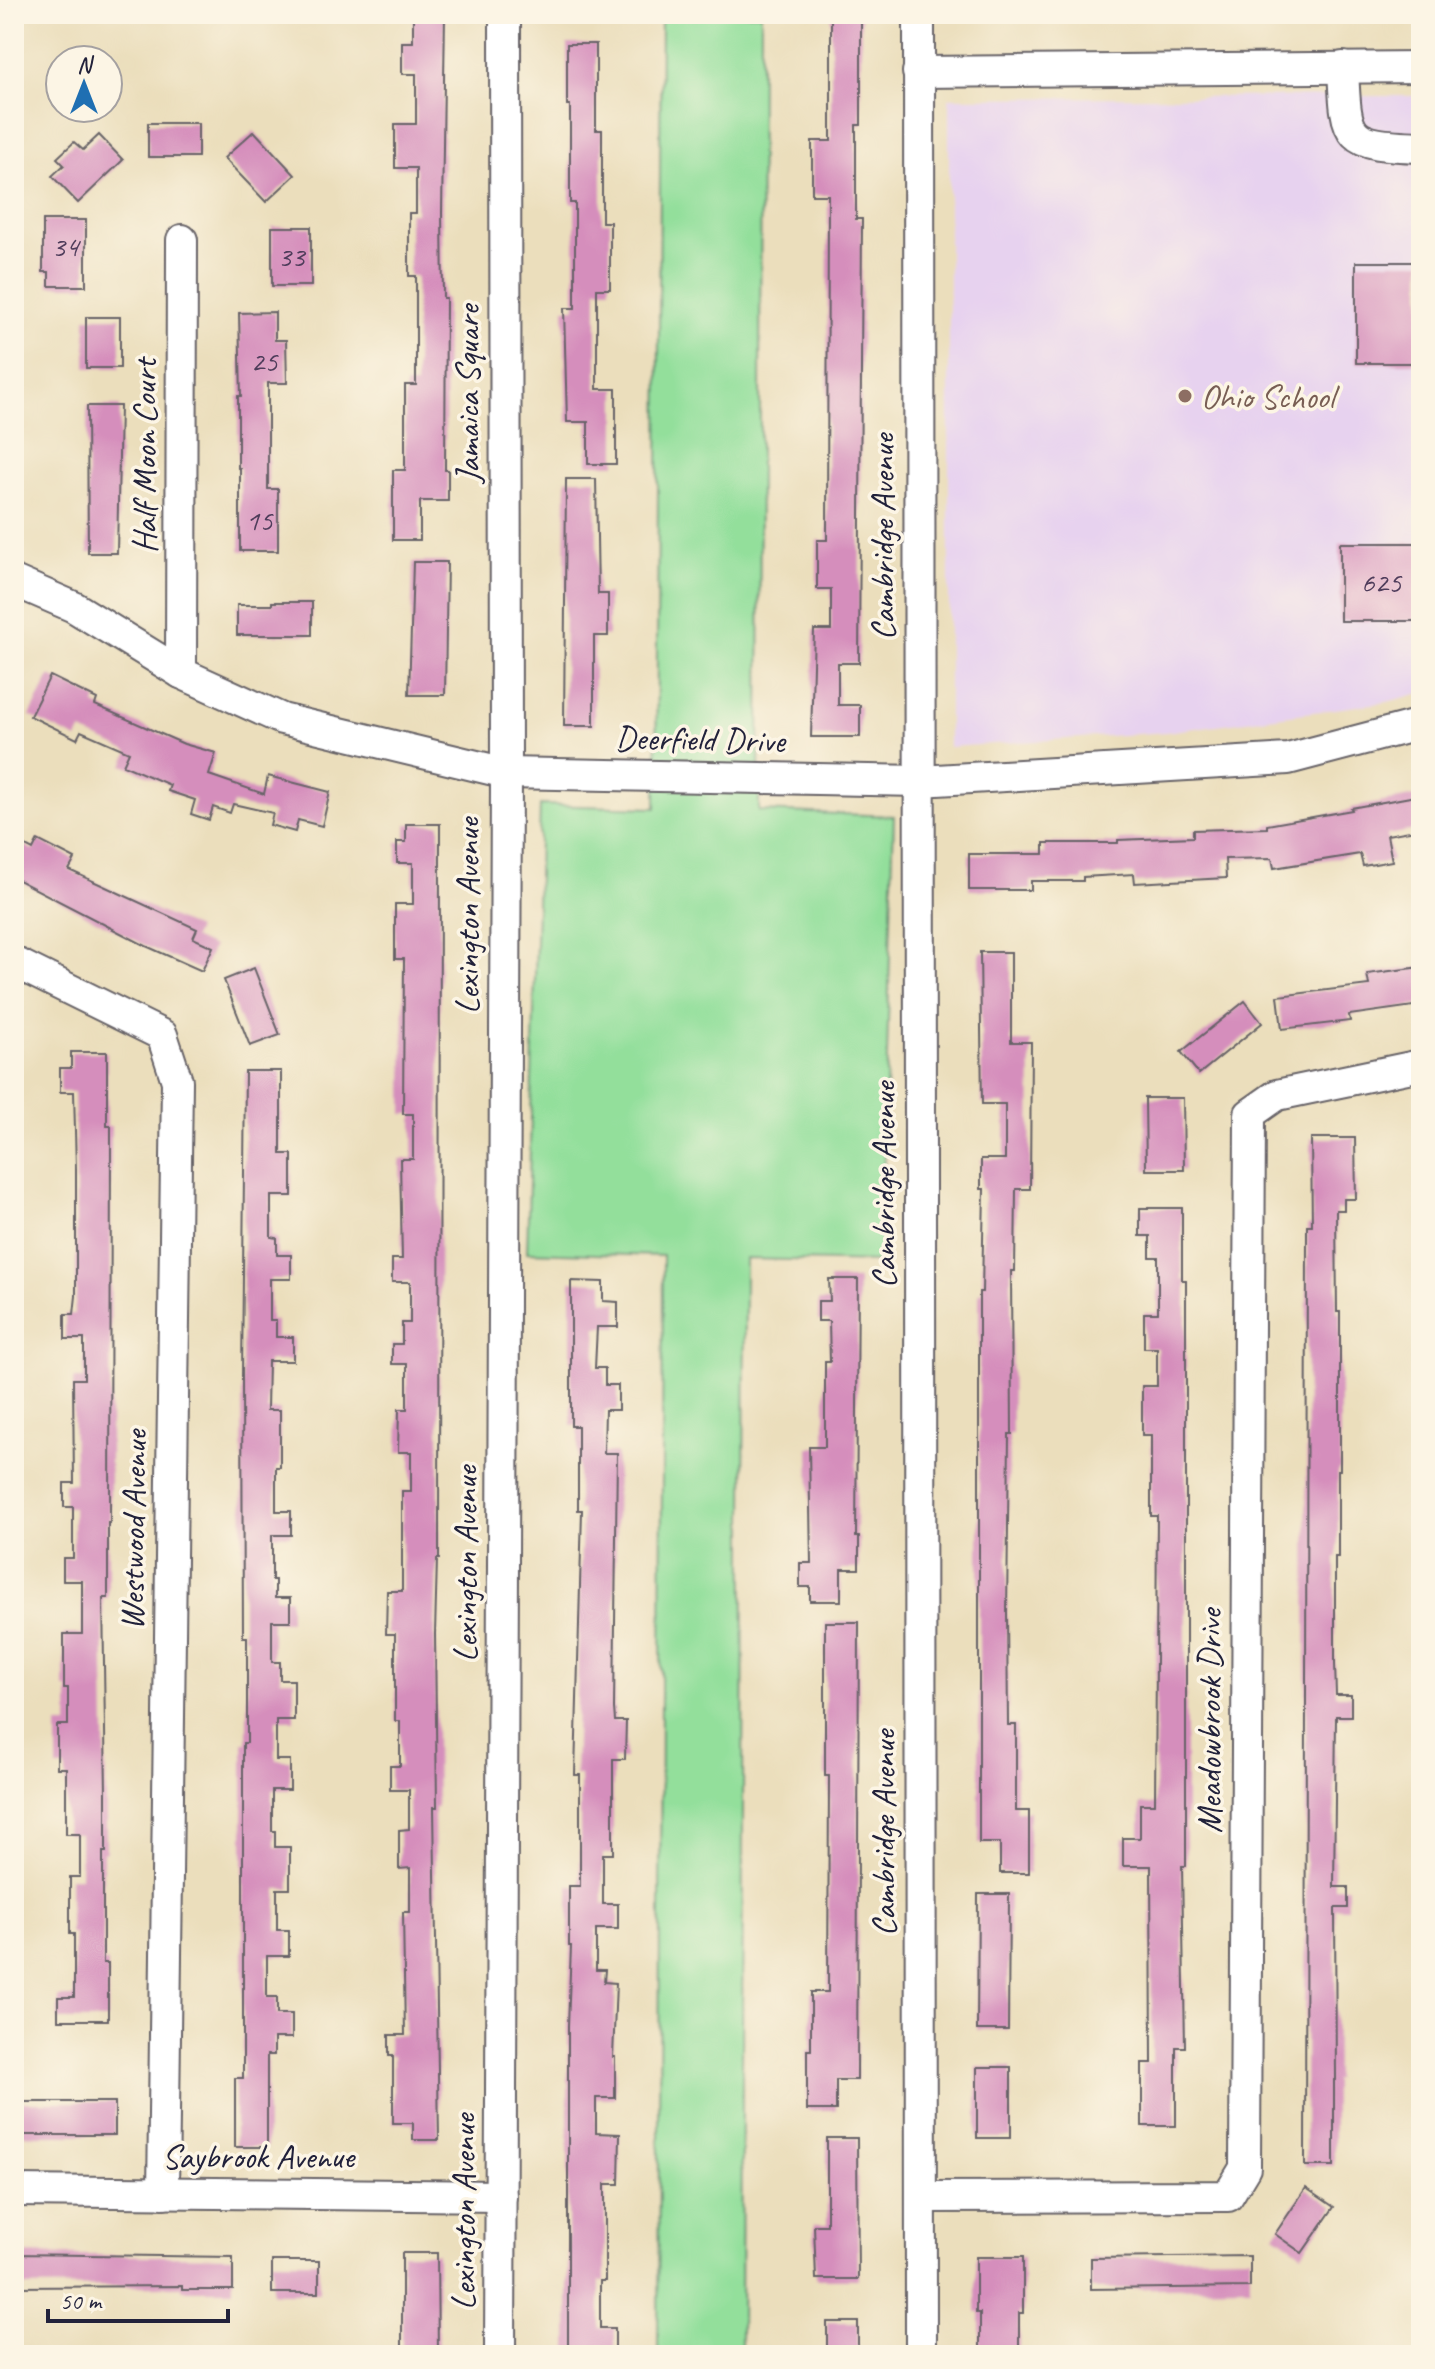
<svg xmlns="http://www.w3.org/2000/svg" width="1435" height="2369" font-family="Caveat,sans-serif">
  <rect width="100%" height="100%" fill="#fcf5e5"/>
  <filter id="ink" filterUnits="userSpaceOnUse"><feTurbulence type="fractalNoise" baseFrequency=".0125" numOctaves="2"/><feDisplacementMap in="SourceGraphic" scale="16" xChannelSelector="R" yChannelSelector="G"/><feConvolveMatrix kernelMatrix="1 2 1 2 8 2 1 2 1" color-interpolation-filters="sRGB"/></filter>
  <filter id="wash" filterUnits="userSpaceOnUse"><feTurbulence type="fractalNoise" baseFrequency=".006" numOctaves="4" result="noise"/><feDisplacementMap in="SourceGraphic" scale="32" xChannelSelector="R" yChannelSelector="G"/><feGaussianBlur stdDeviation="1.8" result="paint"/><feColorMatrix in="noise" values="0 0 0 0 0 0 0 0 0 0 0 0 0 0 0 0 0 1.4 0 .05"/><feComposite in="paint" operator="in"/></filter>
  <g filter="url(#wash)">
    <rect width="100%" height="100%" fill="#ebdebc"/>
    <path fill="#e7d2ef" d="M1421 96V693L1387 702 1166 732 949 747V98Z"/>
    <path fill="#93df9b" stroke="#5a806b" stroke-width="2" d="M661 14H761L759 811 894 816 881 1262 745 1259 741 2355H658L663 1256 527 1252 540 805 656 808Z"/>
    <g id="blocks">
      <g fill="#d58ebc">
        <path d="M413 14H445L442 213 443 298H446L445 470H448V501H420V540H393V470H405V385H416V276H409V213H416V168H395V124H416V74H402V42H413Z"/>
        <path d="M831 14H861V125H856V219H862L859 663H838V705H860V737H811L814 630H831V589H817V540H827L828 195H812V141H831Z"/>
        <path d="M567 44H596V130H602V222H610V289H597V389H616V464H588V422H567L564 308H575V203H570V105H567Z"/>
        <rect x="148" y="123" width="50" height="34"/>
        <path d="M254 131 295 175 266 202 224 158Z"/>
        <path d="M99 135 123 160 78 203 52 176 64 165 57 158 74 142 83 150Z"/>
        <path d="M43 220H86V286H49V272H43Z"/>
        <rect x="272" y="227" width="39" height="59"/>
        <rect x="1356" y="262" width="65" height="101"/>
        <path d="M275 312V340H286L287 383H268V489H278V551H240V468H238V396H241L239 313Z"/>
        <rect x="86" y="317" width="34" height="51"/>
        <path d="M87 406H120L117 553H88Z"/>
        <path d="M566 479H596L598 594H608V636H594V726H564Z"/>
        <rect x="1340" y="543" width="81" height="78"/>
        <path d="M413 562H447L445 695H409Z"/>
        <path d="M272 602H312V635H237V605H272Z"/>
        <path d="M50 676 97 699 95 705 184 744 216 753 209 775 264 794 268 776 330 792 322 826 298 820 295 832 270 825 273 813 233 804 230 813 213 807 209 820 191 814 195 800 168 791 170 785 123 765 129 752 81 731 77 739 30 716Z"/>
        <path d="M1421 795V829L1387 835 1392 861 1363 866 1360 854 1274 868 1272 858 1225 859 1226 878 1135 883 1134 874 1083 877V881H1031V890H969V854H1044V843H1118V840L1193 837V830L1267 828V825L1352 810 1351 808Z"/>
        <path d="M406 824H440L439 1559H437L435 1634 437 1807H434L439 2140H413V2123H393V2056H389V2035H405L403 1912H410V1868L399 1869V1830L409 1829V1790H390V1766H400V1721H395V1634H386L387 1591H402V1491H411V1452H398L399 1409H407V1364H392V1344H402V1323H410V1282H392V1259H402L400 1159H413V1114H403L404 959H395V904H413V863H397V842H406Z"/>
        <path d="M14 840 33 850 38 840 75 859 69 870 197 929 193 938 213 947 202 971 146 946 14 878Z"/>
        <path d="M980 952H1011V1042H1031L1030 1189H1016L1015 1271H1011L1012 1434H1009L1007 1613 1008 1725H1016V1811H1029V1873H1000V1843H979V1292H982L984 1189H981V1159H1005V1104H982Z"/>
        <path d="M1421 967V1005L1349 1015 1350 1021 1282 1029 1278 996 1369 985 1367 974Z"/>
        <path d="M254 968 280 1035 250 1046 224 980Z"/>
        <path d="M1245 1001 1262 1023 1199 1074 1181 1052Z"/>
        <path d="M71 1052H107V1126H111L110 1523H108V1598H103L106 1794V1852H103V1963H108V2020H58V1997H74V1934H70V1877H80V1834H66V1768H57V1725H68V1688H64V1634H82V1581H63V1558H73V1507H64V1483H74L73 1379H84V1339H65V1314H74L76 1296V1169L74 1092H60V1068H71Z"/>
        <path d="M245 1071H281V1154H292V1196H271V1237L277 1238V1255H291V1279H270V1320H276V1337H293V1361H268L267 1410H280V1467H276V1511H291V1535H272V1580H275V1598H290V1621H272V1662H280V1680H294V1720H276V1760H290V1790H272V1831H275V1847H290V1889H277V1930H289V1956H267V1997H277V2014H292V2038H274V2055H267V2147H235V2078H243V1743H247V1637H243L242 1377Z"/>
        <path d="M1145 1098H1183L1184 1170H1146Z"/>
        <path d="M1311 1138H1355L1356 1199H1344V1210H1336L1337 1312H1340V1470H1338V1557H1335V1664L1336 1695H1351V1716H1336L1334 1887H1348V1908H1335L1336 2080H1334V2166H1305L1307 1225H1312Z"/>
        <path d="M1140 1208H1182V1280H1186V1866H1182L1185 2047H1176V2126H1142V2063H1152L1151 1866H1123V1838H1140V1804H1155L1157 1516H1151V1435H1142V1386H1157V1348H1144V1313H1158V1257H1150V1236H1140Z"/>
        <path d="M829 1279H858L856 1537H859V1569H841V1601H810V1587H800V1563H811L809 1447H825V1362H830L829 1321H818V1301H830Z"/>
        <path d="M571 1281 603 1282V1301L618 1302V1327H597L595 1368H605V1385H618V1410H605L604 1453H617L614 1708 615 1721H626L625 1759H613V1854H603V1904H618V1929H596V1970H605L604 1982 616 1983 613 2057H615V2098H596V2133L620 2134 619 2184H605V2281H600V2328H615V2350H593V2355H568V2026L571 1946H569V1886H580V1775H575L582 1510H578V1426H571Z"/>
        <path d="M825 1622H859L857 2080H836V2110H807V2050H811V1992H828L829 1776H825Z"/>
        <path d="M978 1894H1009L1008 2030H977Z"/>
        <rect x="977" y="2067" width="34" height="71"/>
        <rect x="14" y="2102" width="101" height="33"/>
        <path d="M827 2138H857L858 2279H816L814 2225H827Z"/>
        <path d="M1306 2188 1334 2207 1302 2253 1275 2234Z"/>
        <path d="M402 2253H437L438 2355H402Z"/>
        <path d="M14 2254 233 2257V2290H182V2286L14 2287Z"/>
        <path d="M1250 2256V2287L1091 2289V2258Z"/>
        <path d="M976 2257H1023V2313H1019V2355H980V2313H976Z"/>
        <rect x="272" y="2261" width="47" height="32"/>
        <rect x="827" y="2322" width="31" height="33"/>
      </g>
    </g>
  </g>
  <g filter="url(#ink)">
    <use href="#blocks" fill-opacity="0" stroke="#686468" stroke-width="2"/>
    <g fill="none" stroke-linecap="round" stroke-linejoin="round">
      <g stroke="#686468" stroke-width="34">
        <g id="minor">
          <path d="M919 14 921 2355"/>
          <path d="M1343 67C1346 141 1346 144 1421 147"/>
          <path d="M918 72 1421 67"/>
          <path d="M14 581 74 607 181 673 282 719 506 773 920 781 1288 759 1421 724"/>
          <path d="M181 673 182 240"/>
          <path d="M14 962 162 1035 177 1081 163 2193"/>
          <path d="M14 2191 501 2196"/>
          <path d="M921 2197 1228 2196 1245 2168 1250 1114 1277 1095 1421 1065"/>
          <path d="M500 2355 506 773 505 14"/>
        </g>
      </g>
      <use href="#minor" stroke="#fff" stroke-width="30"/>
    </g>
  </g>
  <circle fill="#8d6e63" stroke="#fcf5e5" stroke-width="3" cx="1185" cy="396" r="8"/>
  <g text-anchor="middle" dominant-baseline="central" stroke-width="7" stroke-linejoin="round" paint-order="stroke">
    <g font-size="30" fill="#4f3d5b">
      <text x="65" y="246">34</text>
      <text x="291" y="256">33</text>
      <text x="264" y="361">25</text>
      <text x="259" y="520">15</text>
      <text x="1381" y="582">625</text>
    </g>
    <g font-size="34" fill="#22223b" stroke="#fcf5e5">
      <text transform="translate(467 394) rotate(-90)">Jamaica Square</text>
      <text transform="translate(144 456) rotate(-90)">Half Moon Court</text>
      <text transform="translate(882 537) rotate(-90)">Cambridge Avenue</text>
      <text transform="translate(700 739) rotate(1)">Deerfield Drive</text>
      <text transform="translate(467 916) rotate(-90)">Lexington Avenue</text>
      <text transform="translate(883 1185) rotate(-90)">Cambridge Avenue</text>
      <text transform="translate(133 1530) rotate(-89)">Westwood Avenue</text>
      <text transform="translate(465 1564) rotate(-90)">Lexington Avenue</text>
      <text transform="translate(1209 1721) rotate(-90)">Meadowbrook Drive</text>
      <text transform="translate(883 1833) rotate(-90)">Cambridge Avenue</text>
      <text x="258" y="2156">Saybrook Avenue</text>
      <text transform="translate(463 2212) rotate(-90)">Lexington Avenue</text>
    </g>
    <g font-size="34" fill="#785e54" stroke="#fcf5e5" text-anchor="start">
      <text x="1201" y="396">Ohio School</text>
    </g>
  </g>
  <rect width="1435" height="2369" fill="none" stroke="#fcf5e5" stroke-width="48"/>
  <g transform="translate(84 84)"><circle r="38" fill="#fcf5e5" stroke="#a5a1a1" stroke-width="2"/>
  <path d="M0-6L14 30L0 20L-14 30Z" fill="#1f6fb2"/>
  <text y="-12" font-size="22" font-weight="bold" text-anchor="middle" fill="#22223b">N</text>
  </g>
  <path d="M48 2309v12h180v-12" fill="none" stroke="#22223b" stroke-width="4"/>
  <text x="60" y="2309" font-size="24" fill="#22223b" stroke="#fcf5e5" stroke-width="6" paint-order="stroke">50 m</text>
</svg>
